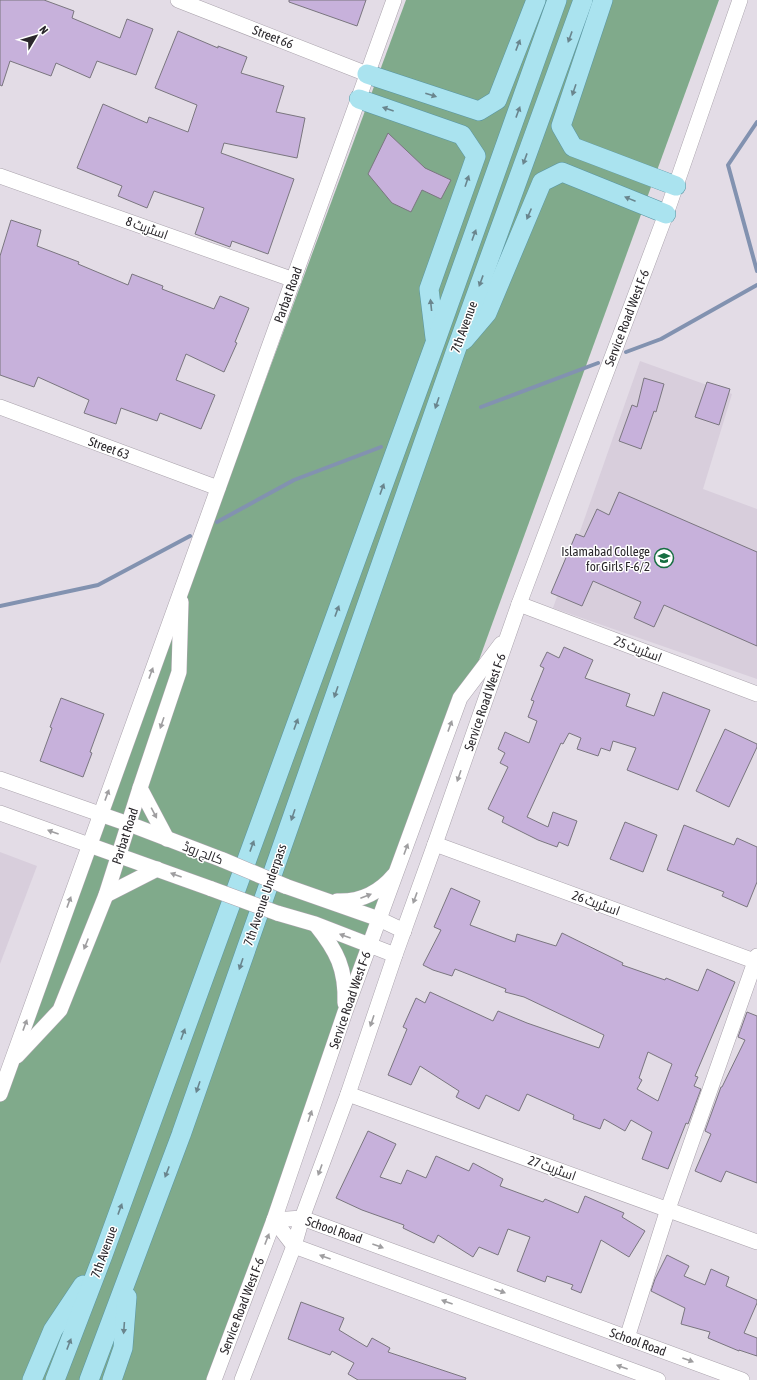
<svg xmlns="http://www.w3.org/2000/svg" width="757" height="1380" font-family="'Asap Condensed',Cairo,sans-serif">
  <rect width="100%" height="100%" fill="#e3dce6"/>
  <g fill="#d8cedc">
    <path d="M640 361 732 394 703 489 757 509V679L553 608Z"/>
    <path d="M0 852 37 866 0 964Z"/>
  </g>
  <path fill="#80aa8b" d="M406 0H719L282 1202 207 1380H0V1098Z"/>
  <g fill="none" stroke-linecap="round" stroke-linejoin="round">
    <g stroke="#8292b0" stroke-width="4">
      <path d="M757 122 728 165 757 271"/>
      <path d="M626 352 661 339 757 285"/>
      <path d="M481 407 598 363"/>
      <path d="M217 522 294 480 381 447"/>
      <path d="M0 606 98 585 190 536"/>
    </g>
  </g>
  <g fill="#c7b1db" stroke="#7a767f" fill-rule="evenodd">
    <path d="M0 0H44L74 11 72 18 120 38 127 19 153 29 136 75 97 61 90 78 56 63 51 76 10 61 2 86 0 85Z"/>
    <path d="M289 0H366L357 26 289 2Z"/>
    <path d="M178 31 218 48V46L247 57 241 73 284 86 276 112 305 118 297 158 224 143 221 153 294 179 268 254 232 241 230 247 195 234 204 208 154 191 147 208 118 196 122 186 77 168 103 104 147 123 149 117 188 132 197 105 155 88Z"/>
    <path d="M388 133 425 168 451 180 441 199 422 190 411 212 392 203 368 174Z"/>
    <path d="M11 220 41 230 37 246 79 262 78 264 128 285 132 274 163 286 162 289 214 309 220 296 249 308 235 342 237 343 224 372 186 354 176 380 215 395 201 429 160 413 157 421 121 408 116 424 84 413 89 400 38 377 34 387 0 375V256Z"/>
    <path d="M644 378 664 384 656 412 654 411 641 449 619 441 632 405 637 407Z"/>
    <path d="M707 382 730 389 719 425 695 417Z"/>
    <path d="M619 492 757 552V646L664 605 654 627 634 618 641 602 593 581 582 606 551 593 576 534 584 537 597 509 609 515Z"/>
    <path d="M564 647 593 660 585 678 630 694 626 706 654 716 663 692 710 710 678 790 627 770 636 748 613 741 610 751 601 748 598 756 577 749 581 738 569 733 563 744 561 743 527 817 548 827 553 812 577 821 568 846 559 842 557 847 538 840 502 822 504 817 488 809 508 767 500 763 505 753 498 749 505 732 529 743 537 721 528 717 534 701 531 700 544 668 540 666 547 652 559 658Z"/>
    <path d="M61 698 104 714 90 752 92 753 83 777 40 761 52 728 50 727Z"/>
    <path d="M725 729 757 744V747L729 807 696 791Z"/>
    <path d="M625 822 657 835 643 872 610 859Z"/>
    <path d="M684 825 734 845 737 838 757 847V882L747 907 722 896 724 892 667 870Z"/>
    <path d="M451 888 480 901 470 925 515 942 517 934 556 946 562 933 623 963 622 965 665 980 666 978 698 991 707 969 735 982 695 1076 698 1077 694 1086 701 1089 688 1124 686 1123 668 1169 642 1159 652 1132 631 1120 625 1131 604 1119 600 1129 573 1119 574 1115 527 1094 519 1111 486 1095 479 1109 456 1097 459 1091 420 1066 411 1085 388 1075 407 1029 403 1027 416 998 425 1003 430 992 493 1021 498 1011 527 1023 599 1048 604 1035 524 997 505 992 506 989 455 969 452 976 433 970 423 965 441 930 434 927ZM648 1052 672 1064 658 1101 637 1089 642 1080 639 1078Z"/>
    <path d="M747 1012 757 1016V1183L726 1171 721 1182 695 1171 711 1134 705 1131 721 1087H722L745 1040 738 1037Z"/>
    <path d="M368 1131 396 1144 380 1177 401 1184 407 1170 426 1178 436 1156 469 1171 473 1163 503 1179 500 1186 543 1202 545 1199 578 1213 585 1196 624 1213 622 1217 645 1231 629 1257 601 1240 581 1293 571 1289 573 1285 547 1276 545 1282 517 1271 530 1237 508 1229 498 1255 479 1247 473 1257 438 1235 434 1243 403 1228 404 1225 362 1210 336 1198Z"/>
    <path d="M667 1255 689 1266 684 1276 705 1285 711 1269 729 1277 726 1286 757 1300V1303L744 1333 757 1338V1356L739 1350V1351L708 1338 710 1332 681 1324 685 1308 651 1291 655 1279Z"/>
    <path d="M301 1302 344 1318 339 1330 367 1347 372 1338 390 1348 388 1352 466 1378 465 1380H358L348 1374 354 1363 332 1351 330 1355 288 1339Z"/>
  </g>
  <g fill="none" stroke-linecap="round" stroke-linejoin="round">
    <g stroke="#aaa3ac" stroke-width="16">
      <g id="minor">
        <path d="M178 0 367 74"/>
        <path d="M0 176 294 280"/>
        <path d="M0 407 218 488"/>
        <path d="M519 604 757 694"/>
        <path d="M0 779 137 827 223 860"/>
        <path d="M140 788 167 839"/>
        <path d="M0 813 212 889"/>
        <path d="M435 844 757 962"/>
        <path d="M285 886 379 919 404 931"/>
        <path d="M106 895 157 869"/>
        <path d="M337 901C360 902 379 893 394 875"/>
        <path d="M277 913 315 924 395 955"/>
        <path d="M316 925C337 951 346 969 345 1003"/>
        <path d="M17 1056 60 1010 106 895 140 788 179 672 181 602"/>
        <path d="M0 1094 394 0"/>
        <path d="M348 1094 757 1242"/>
        <path d="M274 1220 302 1218 742 1380"/>
        <path d="M274 1220 294 1246 658 1380"/>
        <path d="M627 1338 668 1209 757 956"/>
        <path d="M214 1380 274 1220 345 1012 460 698 501 644"/>
        <path d="M242 1380 294 1246 302 1218 348 1094 395 955 435 844 519 604 666 214 740 0"/>
      </g>
    </g>
    <g stroke="#5895a3" stroke-width="20">
      <g id="major">
        <path d="M603 0 561 126 573 147 676 186"/>
        <path d="M367 74 479 111 497 100 536 0"/>
        <path d="M359 99 462 135 476 156 429 289 435 338"/>
        <path d="M464 340 487 313 542 182 562 172 666 214"/>
        <path d="M32 1380 53 1330 83 1285"/>
        <path d="M55 1380 103 1255 435 343 557 0"/>
        <path d="M89 1380 181 1135 456 350 583 0"/>
        <path d="M112 1380 123 1348 127 1297"/>
      </g>
    </g>
    <use href="#minor" stroke="#fff" stroke-width="15"/>
    <use href="#major" stroke="#aae3ef" stroke-width="19"/>
    <g stroke="#aaa3ac" stroke-width="16" stroke-linecap="butt">
      <g id="minor-bridge">
        <path d="M223 860 285 886"/>
        <path d="M212 889 277 913"/>
      </g>
    </g>
    <use href="#minor-bridge" stroke="#fff" stroke-width="15"/>
  </g>
  <defs><path id="oneway-solid" d="M-6-.8H1V-3.2L6.5 0L1 3.2V.8H-6Z"/></defs>
  <g fill="#6a858d">
    <use href="#oneway-solid" transform="translate(570 37) rotate(110)"/>
    <use href="#oneway-solid" transform="translate(518 45) rotate(-69)"/>
    <use href="#oneway-solid" transform="translate(574 90) rotate(109)"/>
    <use href="#oneway-solid" transform="translate(431 95) rotate(18)"/>
    <use href="#oneway-solid" transform="translate(388 109) rotate(-161)"/>
    <use href="#oneway-solid" transform="translate(518 112) rotate(-70)"/>
    <use href="#oneway-solid" transform="translate(525 159) rotate(110)"/>
    <use href="#oneway-solid" transform="translate(467 181) rotate(-71)"/>
    <use href="#oneway-solid" transform="translate(630 199) rotate(-158)"/>
    <use href="#oneway-solid" transform="translate(529 214) rotate(113)"/>
    <use href="#oneway-solid" transform="translate(474 235) rotate(-70)"/>
    <use href="#oneway-solid" transform="translate(481 281) rotate(110)"/>
    <use href="#oneway-solid" transform="translate(431 305) rotate(-96)"/>
    <use href="#oneway-solid" transform="translate(437 403) rotate(109)"/>
    <use href="#oneway-solid" transform="translate(382 489) rotate(-70)"/>
    <use href="#oneway-solid" transform="translate(337 611) rotate(-70)"/>
    <use href="#oneway-solid" transform="translate(336 692) rotate(109)"/>
    <use href="#oneway-solid" transform="translate(296 724) rotate(-70)"/>
    <use href="#oneway-solid" transform="translate(293 815) rotate(109)"/>
    <use href="#oneway-solid" transform="translate(252 846) rotate(-70)"/>
    <use href="#oneway-solid" transform="translate(241 964) rotate(109)"/>
    <use href="#oneway-solid" transform="translate(183 1034) rotate(-70)"/>
    <use href="#oneway-solid" transform="translate(198 1087) rotate(109)"/>
    <use href="#oneway-solid" transform="translate(167 1172) rotate(111)"/>
    <use href="#oneway-solid" transform="translate(120 1209) rotate(-70)"/>
    <use href="#oneway-solid" transform="translate(124 1328) rotate(94)"/>
    <use href="#oneway-solid" transform="translate(69 1344) rotate(-69)"/>
  </g>
  <g fill="#9f9ea0">
    <use href="#oneway-solid" transform="translate(151 673) rotate(-70)"/>
    <use href="#oneway-solid" transform="translate(162 723) rotate(109)"/>
    <use href="#oneway-solid" transform="translate(450 726) rotate(-70)"/>
    <use href="#oneway-solid" transform="translate(459 776) rotate(109)"/>
    <use href="#oneway-solid" transform="translate(107 795) rotate(-70)"/>
    <use href="#oneway-solid" transform="translate(154 813) rotate(62)"/>
    <use href="#oneway-solid" transform="translate(53 832) rotate(-160)"/>
    <use href="#oneway-solid" transform="translate(406 849) rotate(-70)"/>
    <use href="#oneway-solid" transform="translate(176 875) rotate(-160)"/>
    <use href="#oneway-solid" transform="translate(366 896) rotate(-21)"/>
    <use href="#oneway-solid" transform="translate(415 898) rotate(110)"/>
    <use href="#oneway-solid" transform="translate(69 902) rotate(-70)"/>
    <use href="#oneway-solid" transform="translate(345 936) rotate(-160)"/>
    <use href="#oneway-solid" transform="translate(86 944) rotate(112)"/>
    <use href="#oneway-solid" transform="translate(372 1021) rotate(109)"/>
    <use href="#oneway-solid" transform="translate(25 1025) rotate(-70)"/>
    <use href="#oneway-solid" transform="translate(310 1116) rotate(-71)"/>
    <use href="#oneway-solid" transform="translate(320 1170) rotate(110)"/>
    <use href="#oneway-solid" transform="translate(267 1239) rotate(-69)"/>
    <use href="#oneway-solid" transform="translate(378 1246) rotate(20)"/>
    <use href="#oneway-solid" transform="translate(325 1257) rotate(-160)"/>
    <use href="#oneway-solid" transform="translate(500 1291) rotate(20)"/>
    <use href="#oneway-solid" transform="translate(447 1302) rotate(-160)"/>
    <use href="#oneway-solid" transform="translate(688 1360) rotate(20)"/>
    <use href="#oneway-solid" transform="translate(622 1367) rotate(-160)"/>
  </g>
  <defs>
    <g id="university-ring" transform="scale(1)"><circle r="9.5" fill="#fff" stroke="#166e41" stroke-width="1.5"/><path d="M0-5L7-2L0 1L-7-2ZM-4 1L0 2.5L4 1V4Q0 6-4 4Z" fill="#166e41"/></g>
  </defs>
  <g fill-rule="evenodd">
    <use href="#university-ring" x="664" y="558"/>
  </g>
  <g text-anchor="middle" dominant-baseline="central" stroke-width="3" stroke-linejoin="round" paint-order="stroke">
    <g font-size="13" fill="#2a272b" stroke="#fff">
      <text transform="translate(273 37) rotate(21)">Street 66</text>
      <text transform="translate(147 228) rotate(20)">اسٹریٹ 8</text>
      <text transform="translate(288 295) rotate(-70)">Parbat Road</text>
      <text transform="translate(627 318) rotate(-69)">Service Road West F-6</text>
      <text transform="translate(464 327) rotate(-70)">7th Avenue</text>
      <text transform="translate(109 448) rotate(20)">Street 63</text>
      <text transform="translate(638 649) rotate(21)">اسٹریٹ 25</text>
      <text transform="translate(485 702) rotate(-71)">Service Road West F-6</text>
      <text transform="translate(125 836) rotate(-72)">Parbat Road</text>
      <text transform="translate(203 853) rotate(21)">کالج روڈ</text>
      <text transform="translate(265 895) rotate(-71)">7th Avenue Underpass</text>
      <text transform="translate(596 903) rotate(20)">اسٹریٹ 26</text>
      <text transform="translate(350 1000) rotate(-71)">Service Road West F-6</text>
      <text transform="translate(552 1168) rotate(20)">اسٹریٹ 27</text>
      <text transform="translate(334 1230) rotate(19)">School Road</text>
      <text transform="translate(104 1252) rotate(-70)">7th Avenue</text>
      <text transform="translate(242 1306) rotate(-69)">Service Road West F-6</text>
      <text transform="translate(638 1342) rotate(20)">School Road</text>
    </g>
    <g font-size="13" fill="#2a272b" stroke="#fff" text-anchor="end">
      <text x="650" y="551">Islamabad College<tspan x="650" dy="15">for Girls F-6/2</tspan></text>
    </g>
  </g>
  <g transform="translate(36 36) rotate(52)" stroke="#ffffff" stroke-width="3" paint-order="stroke">
  <path d="M0-3L7 15L0 10L-7 15Z" fill="#2a272b"/>
  <text y="-6" font-size="11" font-weight="bold" text-anchor="middle" fill="#2a272b">N</text>
  </g>
</svg>
